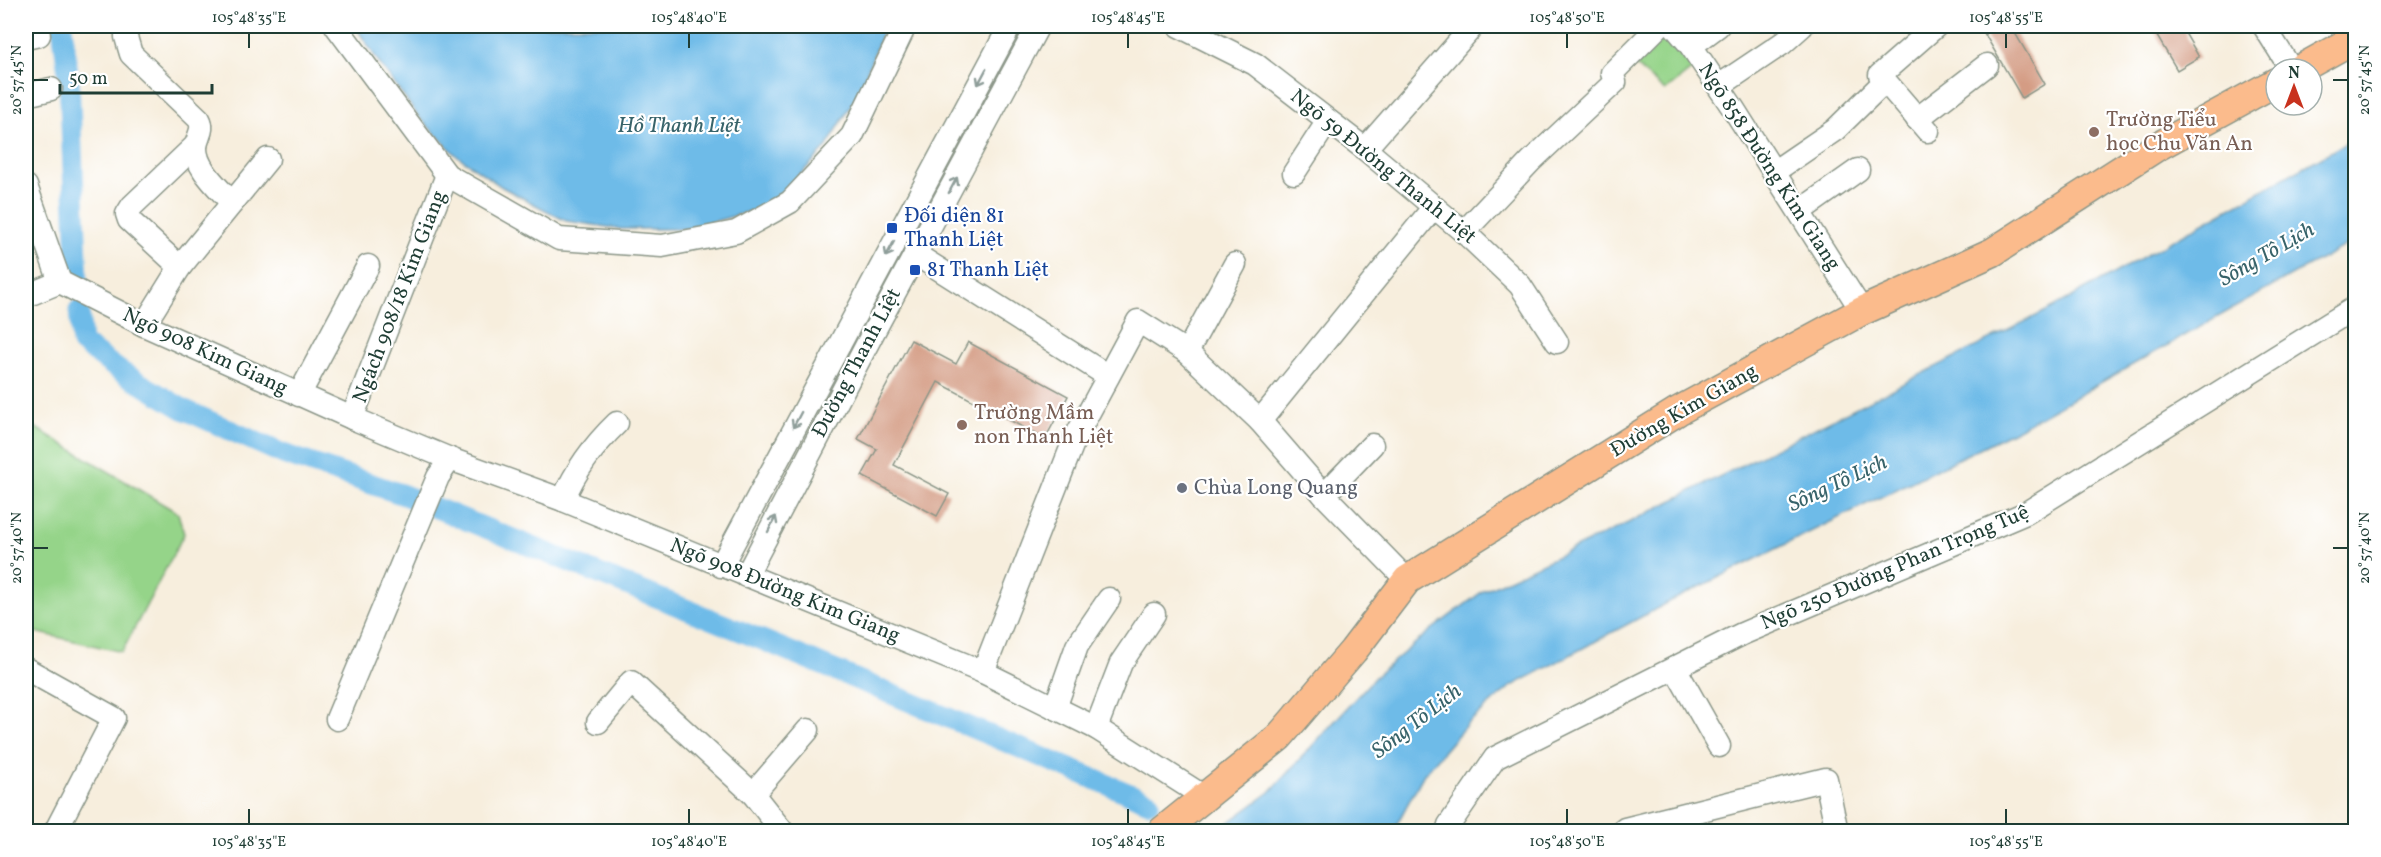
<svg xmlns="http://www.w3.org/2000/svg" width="2381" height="857" font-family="Vollkorn,serif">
  <rect width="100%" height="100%" fill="#fff"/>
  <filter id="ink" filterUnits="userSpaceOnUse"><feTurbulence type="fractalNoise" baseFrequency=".0167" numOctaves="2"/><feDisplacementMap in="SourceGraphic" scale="12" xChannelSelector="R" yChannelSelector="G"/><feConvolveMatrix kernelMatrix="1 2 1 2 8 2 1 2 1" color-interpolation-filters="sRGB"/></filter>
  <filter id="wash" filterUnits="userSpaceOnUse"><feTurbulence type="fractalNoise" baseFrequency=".008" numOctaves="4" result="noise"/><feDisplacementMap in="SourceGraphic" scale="24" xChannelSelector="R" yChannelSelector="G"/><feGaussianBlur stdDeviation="1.35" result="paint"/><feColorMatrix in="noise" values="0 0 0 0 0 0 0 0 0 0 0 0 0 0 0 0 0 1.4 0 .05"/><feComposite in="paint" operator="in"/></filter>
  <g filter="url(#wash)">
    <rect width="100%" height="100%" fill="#f7eedd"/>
    <g fill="#95d489" stroke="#5a885e" stroke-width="1.5">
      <path d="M1663 28 1695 67 1665 91 1636 66 1647 43Z"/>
      <path d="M26 422 178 513 184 534 122 652 26 630Z"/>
    </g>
    <g fill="#6ebbe8" stroke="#467c8e" stroke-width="1.5">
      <path d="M355 26H885L859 92 826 148 770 206 687 229H621L566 221 502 187 456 155 419 117 382 67Z"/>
      <path d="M2355 138V240L2018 429 1671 601 1510 687 1467 724 1424 774 1393 831H1217L1270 792 1375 677 1431 630 1483 591 1620 527 2054 307Z"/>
    </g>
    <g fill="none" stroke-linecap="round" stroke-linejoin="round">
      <g stroke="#6ebbe8" stroke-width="21">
        <path d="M62 26 69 81 78 282"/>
        <path d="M79 310 82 343 120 371 183 409 283 454 404 495 760 639 1149 802"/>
      </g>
    </g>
    <g id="blocks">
      <g fill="#d49c84">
        <path d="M1980 26H2011L2045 84 2022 98Z"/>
        <path d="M2151 26H2181L2199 57 2177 70Z"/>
        <path d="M911 340 956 364 968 342 1068 396 1045 439 938 382 894 465 949 494 937 516 862 476 877 449 858 439Z"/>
      </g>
    </g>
  </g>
  <g filter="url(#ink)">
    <use href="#blocks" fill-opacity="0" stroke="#8b9688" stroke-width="1.5"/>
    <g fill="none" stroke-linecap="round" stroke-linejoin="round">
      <g stroke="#8b9688" stroke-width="25">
        <g id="minor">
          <path d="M126 26V37L131 54 199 119C205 130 197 136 196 147 195 168 219 188 232 203"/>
          <path d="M336 26 447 175 559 239 662 246 736 232 790 202 852 136 905 26"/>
          <path d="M1179 26 1255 64 1365 149 1464 232 1520 285 1557 342"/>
          <path d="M1674 26 1691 46 1733 108 1862 311"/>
          <path d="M2264 26 2291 69"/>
          <path d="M26 38 39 35"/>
          <path d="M1691 46 1718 26"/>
          <path d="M1719 86 1783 43 1802 26"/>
          <path d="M26 95 51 89"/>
          <path d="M1917 119 1987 65"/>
          <path d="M1928 131 1880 75 1936 26"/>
          <path d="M1365 149 1473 26"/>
          <path d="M1775 171 1835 130 1885 81"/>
          <path d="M1294 173 1328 121"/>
          <path d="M26 186 60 282 144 325 352 418 450 459 563 500 983 672 1096 728 1203 796"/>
          <path d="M1800 211 1858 170"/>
          <path d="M1464 232 1531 161 1615 82 1612 73 1659 26"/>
          <path d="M915 254 1108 376"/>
          <path d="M180 267 129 220 127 214 132 206 196 145"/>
          <path d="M26 296 60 282"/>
          <path d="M144 325 180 267 268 159"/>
          <path d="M1187 352 1235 264"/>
          <path d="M299 395 368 266"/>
          <path d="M352 418 447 175"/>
          <path d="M1260 421 1434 207"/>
          <path d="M1324 495 1372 445"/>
          <path d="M563 500C576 469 593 446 617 423"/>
          <path d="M721 566 1010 26"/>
          <path d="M746 576 873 333 1038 26"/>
          <path d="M1675 668 1719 746"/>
          <path d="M26 669 114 718 55 832"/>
          <path d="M983 672 1075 438 1138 321 1187 352 1260 421 1324 495 1407 580"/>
          <path d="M1055 708 1077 646 1109 599"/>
          <path d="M337 719 438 477 450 459"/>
          <path d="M598 722 631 682 753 794 783 832"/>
          <path d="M1096 728 1121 663 1154 614"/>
          <path d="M753 794 808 730"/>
          <path d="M1447 832 1449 825 1495 758 1742 634 2026 513 2356 307"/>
          <path d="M1621 832 1625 829 1826 779 1837 832"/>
        </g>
      </g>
      <g stroke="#8b9688" stroke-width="31">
        <g id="major">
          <path d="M2300 69 2356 38"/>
          <path d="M1161 832 1279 737 1353 651 1407 580 1678 411 1862 311 1993 252 2155 148 2276 82"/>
        </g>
      </g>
      <use href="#minor" stroke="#fff" stroke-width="22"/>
      <use href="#major" stroke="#fbbb8c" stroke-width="28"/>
    </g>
    <defs><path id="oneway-shaft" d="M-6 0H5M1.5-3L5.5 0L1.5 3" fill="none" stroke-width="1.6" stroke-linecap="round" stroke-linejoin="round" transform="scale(1.5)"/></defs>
    <g stroke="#8f9e9a">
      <use href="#oneway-shaft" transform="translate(982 77) rotate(118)"/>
      <use href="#oneway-shaft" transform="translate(953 185) rotate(-62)"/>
      <use href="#oneway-shaft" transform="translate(890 249) rotate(118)"/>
      <use href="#oneway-shaft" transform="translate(797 420) rotate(118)"/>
      <use href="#oneway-shaft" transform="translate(772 524) rotate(-63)"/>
    </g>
  </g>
  <path fill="none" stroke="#1f3d34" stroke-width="2" d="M249 33V48M689 33V48M1128 33V48M1567 33V48M2006 33V48M33 80H48M2333 80H2348M33 548H48M2333 548H2348M249 809V824M689 809V824M1128 809V824M1567 809V824M2006 809V824"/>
  <g fill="#8d6e63" stroke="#fff" stroke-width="2">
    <circle cx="2094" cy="132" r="6"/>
    <circle cx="962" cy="425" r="6"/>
  </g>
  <g fill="#1a4fb4" stroke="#fff" stroke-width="2">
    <rect x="886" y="222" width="12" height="12" rx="3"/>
    <rect x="909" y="264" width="12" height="12" rx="3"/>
  </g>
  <circle fill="#6b7280" stroke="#fff" stroke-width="2" cx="1182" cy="488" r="6"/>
  <g text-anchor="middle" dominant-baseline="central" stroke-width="4.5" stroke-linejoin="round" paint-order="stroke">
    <g font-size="21" fill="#785e54" stroke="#fff" text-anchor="start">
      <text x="2106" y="120">Trường Tiểu<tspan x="2106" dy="24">học Chu Văn An</tspan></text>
      <text x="974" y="413">Trường Mầm<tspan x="974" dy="24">non Thanh Liệt</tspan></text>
    </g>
    <g font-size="21" fill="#1f3d34" stroke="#fff">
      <text transform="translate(1383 167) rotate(39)">Ngõ 59 Đường Thanh Liệt</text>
      <text transform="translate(1769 167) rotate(57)">Ngõ 858 Đường Kim Giang</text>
      <text transform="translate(400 297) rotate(-69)">Ngách 908/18 Kim Giang</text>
      <text transform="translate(205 352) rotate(25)">Ngõ 908 Kim Giang</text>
      <text transform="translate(857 363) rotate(-62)">Đường Thanh Liệt</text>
      <text transform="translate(1684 411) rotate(-30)">Đường Kim Giang</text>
      <text transform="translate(1895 568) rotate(-23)">Ngõ 250 Đường Phan Trọng Tuệ</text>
      <text transform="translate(785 591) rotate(22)">Ngõ 908 Đường Kim Giang</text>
    </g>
    <g font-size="21" fill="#164399" stroke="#fff" text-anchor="start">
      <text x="904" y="216">Đối diện 81<tspan x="904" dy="24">Thanh Liệt</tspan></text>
      <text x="927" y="270">81 Thanh Liệt</text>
    </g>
    <g font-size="21" fill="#5b616d" stroke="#fff" text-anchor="start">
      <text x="1194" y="488">Chùa Long Quang</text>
    </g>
    <g font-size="22" font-style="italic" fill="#37636a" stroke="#fff">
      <text x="679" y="126">Hồ Thanh Liệt</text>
      <text transform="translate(2267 255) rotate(-30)">Sông Tô Lịch</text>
      <text transform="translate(1838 484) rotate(-25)">Sông Tô Lịch</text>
      <text transform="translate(1417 722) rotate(-38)">Sông Tô Lịch</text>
    </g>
  </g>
  <rect width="2381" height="857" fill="none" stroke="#fff" stroke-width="66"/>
  <g transform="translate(2294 87)"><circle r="28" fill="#ffffff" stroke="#a5b1ae" stroke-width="1.5"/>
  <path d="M0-4.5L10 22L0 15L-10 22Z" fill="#c8321e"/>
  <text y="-9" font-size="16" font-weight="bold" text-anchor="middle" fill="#1f3d34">N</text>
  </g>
  <path d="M60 84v9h152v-9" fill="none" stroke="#1f3d34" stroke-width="3"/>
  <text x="69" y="84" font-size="18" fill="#1f3d34" stroke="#ffffff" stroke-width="4.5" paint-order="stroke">50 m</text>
  <rect x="33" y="33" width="2315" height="791" fill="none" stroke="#1f3d34" stroke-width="2"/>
  <g font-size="15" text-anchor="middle" fill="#1f3d34">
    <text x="249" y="22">105°48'35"E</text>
    <text x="689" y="22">105°48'40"E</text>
    <text x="1128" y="22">105°48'45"E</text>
    <text x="1567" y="22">105°48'50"E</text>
    <text x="2006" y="22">105°48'55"E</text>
    <text transform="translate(16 80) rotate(-90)" y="5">20°57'45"N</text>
    <text transform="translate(2364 80) rotate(-90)" y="5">20°57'45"N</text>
    <text transform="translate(16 548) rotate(-90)" y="5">20°57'40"N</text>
    <text transform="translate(2364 548) rotate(-90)" y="5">20°57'40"N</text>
    <text x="249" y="846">105°48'35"E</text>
    <text x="689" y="846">105°48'40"E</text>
    <text x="1128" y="846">105°48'45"E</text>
    <text x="1567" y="846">105°48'50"E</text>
    <text x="2006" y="846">105°48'55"E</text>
  </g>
</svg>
